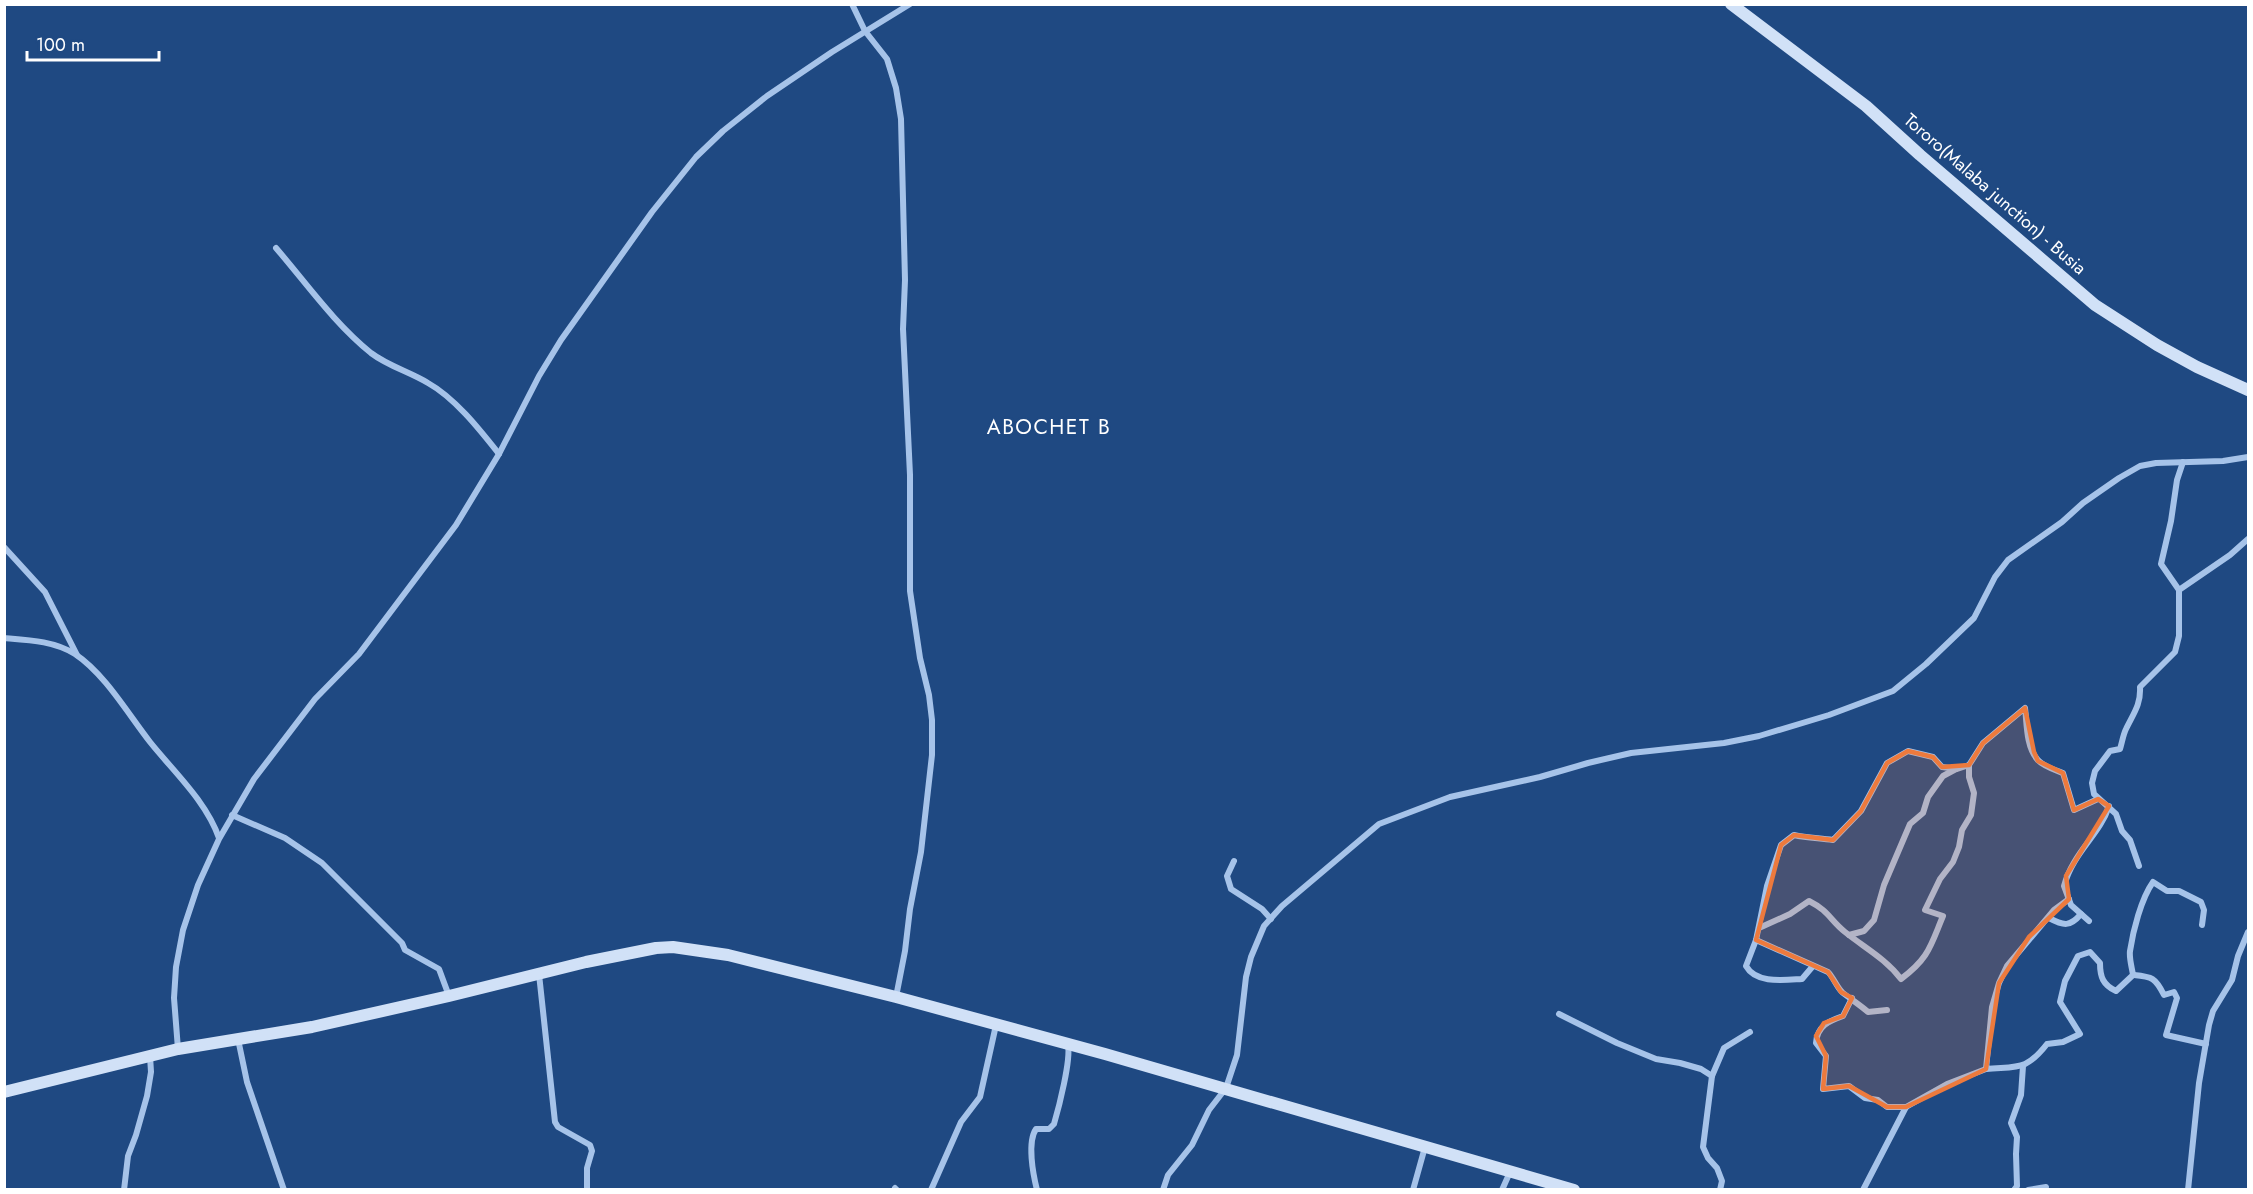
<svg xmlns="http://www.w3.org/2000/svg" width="2253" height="1194" font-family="Jost,sans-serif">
  <rect width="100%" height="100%" fill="#1f4982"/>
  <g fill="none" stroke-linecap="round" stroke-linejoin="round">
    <g stroke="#a6c3e9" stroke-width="6">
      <path d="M852 4 865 31 887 59 896 88 901 119 905 280 903 329 910 475V591L920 658 929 695 932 720V755L921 852 910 909 905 951 896 997"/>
      <path d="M276 248C307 284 334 323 371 353 388 366 410 372 428 383 455 398 480 430 499 454"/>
      <path d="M4 547 45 592 77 655"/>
      <path d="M2179 590 2161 564 2171 521 2177 480 2183 462"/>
      <path d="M4 638C29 640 54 641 75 654 105 674 128 714 150 742 174 772 206 801 219 838"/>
      <path d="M232 815 285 838 322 863 402 943 405 950 439 969 449 996"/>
      <path d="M1234 861 1227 876 1231 889 1262 909 1271 919"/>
      <path d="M2139 866 2130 840 2122 831 2116 814 2094 794 2092 783 2095 771 2110 751 2120 749C2122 743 2123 735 2126 729 2133 714 2141 705 2140 687L2175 652 2179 636V590L2230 555 2248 539"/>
      <path d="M2069 899 2054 910 2007 966 1999 983 1992 1007 1986 1069C2018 1066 2026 1071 2047 1044L2063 1042 2080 1034 2060 1002 2065 981 2078 956 2090 952 2100 963C2100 977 2103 985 2116 991L2133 975C2132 968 2129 958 2130 951 2133 931 2141 899 2153 882L2167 891H2179L2201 902 2204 910 2202 925"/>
      <path d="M2049 918C2064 926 2070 927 2081 914"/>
      <path d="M2089 921 2071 905 2064 886C2073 852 2100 835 2109 806"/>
      <path d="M1759 928 1790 914 1809 901C1829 911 1830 920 1845 932 1865 948 1886 959 1901 979 1929 958 1930 947 1943 916L1925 910 1940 879 1953 862 1959 847 1962 830 1971 815 1974 793 1969 777V765L1983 743 2025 708C2027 724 2026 746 2037 759 2042 766 2055 770 2063 773L2074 810 2098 799"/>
      <path d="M1849 935 1864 931 1874 920 1884 885 1910 824 1923 813 1928 797 1943 776 1956 769"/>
      <path d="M1756 940 1828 972C1834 978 1837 988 1843 993 1852 1000 1860 1005 1868 1012L1887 1010"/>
      <path d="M1813 966 1802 979C1784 980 1756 984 1746 966L1756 940 1767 886 1781 845 1794 835C1807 838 1819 838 1833 840L1861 811 1887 763 1908 751 1933 757 1942 767 1957 769 1969 765"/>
      <path d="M539 974 555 1122 558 1127 590 1145 592 1151 587 1168V1190"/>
      <path d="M2133 975C2152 977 2155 977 2164 995L2174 992 2177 998 2166 1035 2206 1044"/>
      <path d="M1852 998 1843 1016C1829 1021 1817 1026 1816 1043L1826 1056 1823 1089 1849 1086 1865 1098 1878 1100 1887 1107H1906"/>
      <path d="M1559 1014 1617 1043 1656 1059 1680 1063 1701 1069 1712 1076"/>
      <path d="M238 1039 247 1082 284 1190"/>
      <path d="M178 1049 174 998 176 967 183 930 198 885 219 839 254 779 315 699 359 654 456 525 499 454 539 376 561 340 652 212 696 157 723 131 767 96 832 52 910 4"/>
      <path d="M895 1188 897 1190"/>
      <path d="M124 1190 128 1156 136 1135 147 1096 151 1072 150 1056"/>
      <path d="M931 1190 961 1122 980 1097 996 1025"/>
      <path d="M1037 1190C1033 1174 1027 1142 1036 1129H1049L1054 1124C1059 1107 1071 1060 1068 1045"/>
      <path d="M1163 1190 1168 1175 1192 1145 1209 1110 1226 1088 1237 1055 1246 977 1251 957 1264 926 1282 906 1379 824 1450 797 1540 777 1588 763 1631 753 1724 743 1759 736 1829 715 1893 691 1926 664 1974 618 1995 577 2008 560 2062 522 2083 503 2119 478 2140 466 2156 463 2223 461 2248 457"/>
      <path d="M1413 1190 1425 1147"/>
      <path d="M1502 1190 1510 1172"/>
      <path d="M1720 1190 1722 1181 1717 1168 1708 1158 1703 1147 1712 1076 1724 1048 1750 1032"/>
      <path d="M1863 1190 1906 1107 1947 1084 1986 1069"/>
      <path d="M2014 1190 2017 1186 2016 1154 2017 1137 2011 1123 2021 1095 2023 1066"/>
      <path d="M2028 1190 2046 1187"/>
      <path d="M2188 1190 2199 1083 2209 1025 2213 1011 2232 980 2238 956 2248 932"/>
    </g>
    <g stroke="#d1e1f7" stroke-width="12">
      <path d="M1731 4 1866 106 1920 155 2095 305 2157 345 2197 367 2248 390"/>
      <path d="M4 1092 178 1049 312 1027 449 996 586 962 656 948 673 947 728 955 896 997 1105 1054 1574 1190"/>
    </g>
  </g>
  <path fill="#ed7a3d" fill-opacity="0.2" stroke="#ed7a3d" stroke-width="4.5" stroke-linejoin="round" d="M2025 708 2034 752 2038 761 2063 773 2074 810 2098 799 2109 806 2066 876 2069 899 2029 937 1999 983 1986 1069 1906 1107H1887L1849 1086 1823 1089 1826 1056 1816 1036 1824 1023 1843 1016 1852 998 1841 992 1828 972 1756 940 1781 845 1794 835 1833 840 1861 811 1887 763 1908 751 1933 757 1942 767 1969 765 1983 743Z"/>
  <g text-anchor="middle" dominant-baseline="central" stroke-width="4.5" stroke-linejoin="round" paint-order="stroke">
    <g font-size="18" fill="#fff" stroke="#1f4982">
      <text transform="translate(1995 194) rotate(41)">Tororo(Malaba junction) - Busia</text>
    </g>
    <g font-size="21" letter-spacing="1.5" fill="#fff" stroke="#1f4982">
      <text x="1049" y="427">ABOCHET B</text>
    </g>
  </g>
  <rect width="2253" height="1194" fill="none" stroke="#ffffff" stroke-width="12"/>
  <path d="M27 51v9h132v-9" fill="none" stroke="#ffffff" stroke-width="3"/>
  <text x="36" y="51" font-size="18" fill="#ffffff" stroke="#1f4982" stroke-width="4.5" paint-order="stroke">100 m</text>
</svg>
